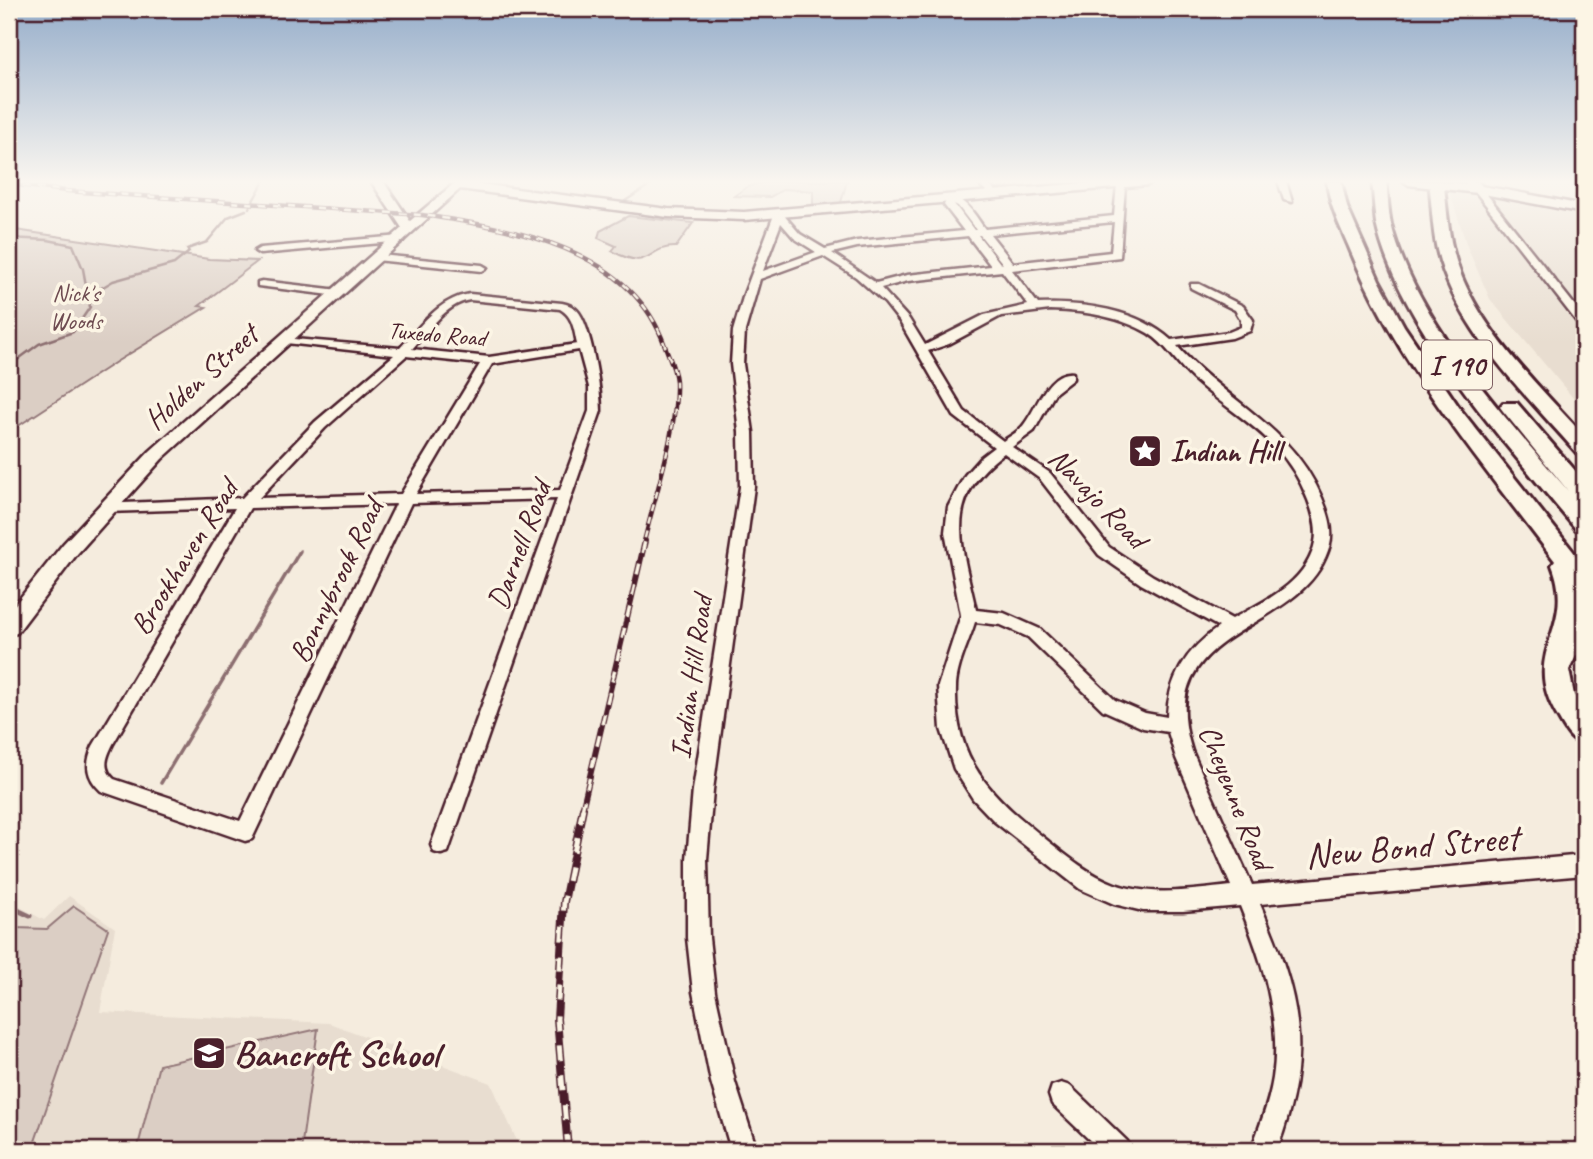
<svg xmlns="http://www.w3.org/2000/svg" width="1593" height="1159" font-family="Caveat,sans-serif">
  <rect width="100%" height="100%" fill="#f5ecde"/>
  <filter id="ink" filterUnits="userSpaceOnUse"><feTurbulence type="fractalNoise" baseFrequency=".0143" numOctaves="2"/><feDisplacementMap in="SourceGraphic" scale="14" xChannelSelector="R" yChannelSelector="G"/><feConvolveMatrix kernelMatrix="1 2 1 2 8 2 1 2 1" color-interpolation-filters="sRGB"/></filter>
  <g filter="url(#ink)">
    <g fill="#e8ddd0">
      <path d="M1456 189 1584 213V411L1490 299 1468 249 1449 190Z"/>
      <path d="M69 896 115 928 100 1012 329 1023 491 1083 521 1150H9V901L44 920Z"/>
    </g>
    <g fill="#dbcec4" stroke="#927678" stroke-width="2">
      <path d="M768 181H847L840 206 813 207V191L784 189 770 197 734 196 747 187Z"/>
      <path d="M628 216 693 223 676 247C645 246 653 273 612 251L616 246 598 238 600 231Z"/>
      <path d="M9 229 209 259 258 261 199 306 206 307 116 362 9 432V251L16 245 9 241Z"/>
      <path d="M74 906 108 929 32 1150H9V924L16 928 47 929Z"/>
      <path d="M318 1029 301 1150H137L159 1065Z"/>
    </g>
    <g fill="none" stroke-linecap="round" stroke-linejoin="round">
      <g stroke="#8c6e70" stroke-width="2.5">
        <path d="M625 201 656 181"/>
        <path d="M249 208 264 181"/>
        <path d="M9 238 48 240 73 245 83 269 90 307 73 332 39 344 9 366"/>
        <path d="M88 296 113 281 174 264 189 252 187 249 207 242 228 217 246 210"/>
      </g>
      <path stroke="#8c6e70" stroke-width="3.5" d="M161 783 300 551"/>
      <path stroke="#8c6e70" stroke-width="5" d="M9 906 30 916"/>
      <g stroke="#4a1f2b" stroke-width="5">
        <g id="minor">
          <path d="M976 181H985L1001 196 993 198Z"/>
          <path d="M1278 181H1286L1292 202 1284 200Z"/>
          <path d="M1121 182 1125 185 1120 257 1012 270 1038 304C1082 302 1137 309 1171 340L1229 332 1241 327V320L1235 310 1191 288V284H1199L1243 306 1253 320 1250 331 1232 338 1177 346C1226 402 1292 426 1322 498 1328 512 1334 529 1330 545 1305 638 1150 621 1192 751L1252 885 1584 855V875L1260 904C1301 997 1313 1053 1277 1150H1251C1259 1127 1269 1104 1273 1078 1282 1019 1262 960 1240 906L1183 911H1143L1114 904 1080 889 995 822 973 799 954 769 941 729 938 686 961 615 945 532 948 507 965 475 981 457 994 447 954 416 900 322 885 303 856 277 823 256 760 279 745 331 743 364 753 432 754 487 713 790 707 859 709 938 715 992 735 1082 757 1150H731L711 1082 693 992 687 938V859L693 790 740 487 739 432 731 364 733 331 744 294 774 215 782 213 800 234 825 249 857 241 964 231 944 205 948 197C966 197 975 216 985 229L1114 216 1117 185ZM954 204 958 206 976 230H974ZM1114 222 1111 252 1013 263 990 234ZM781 223 794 238 816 252 763 271ZM978 235H980L1003 264 1000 263ZM968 236 991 266 907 275 876 283 832 253 857 247ZM1002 271 1028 305 984 315 925 345 909 319 881 288 908 281ZM1050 310C1083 311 1119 316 1148 333 1166 344 1177 364 1193 379 1240 421 1284 437 1308 500 1313 513 1318 528 1315 542 1307 583 1265 601 1232 619L1153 576 1109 547 1050 473 1012 447 1034 431 1055 393 1073 379V373C1048 370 1037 408 1025 423 1020 431 1010 436 1003 441L964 411 928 351 949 344 1001 316ZM1004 453 1040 479 1099 555 1141 584 1219 627C1187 649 1168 678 1167 717L1145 713 1115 700 1040 629 1004 613 976 610C962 545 941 500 1004 453ZM975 622 1001 625 1028 637 1103 710 1143 728 1168 732 1176 758 1231 886C1193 890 1152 897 1115 884 1090 875 1068 857 1048 841 994 798 954 763 956 688 956 667 969 642 975 622Z"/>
          <path d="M1475 187H1481L1584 317V327L1580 326 1475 191Z"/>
          <path d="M400 236 403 237V241L260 254 255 251 260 248Z"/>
          <path d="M380 255 482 265 487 268 482 271 376 260 375 258Z"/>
          <path d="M262 281 339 290 344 293 339 296 258 286V282Z"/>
          <path d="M470 294 562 303C567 304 573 306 577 310 591 324 601 390 601 411L448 852 441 854 434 852 431 845 557 499 411 503 252 839 245 841 101 791C86 777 85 764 93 746L235 508 106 512 99 507 101 504 242 498 315 422 394 355 286 343 280 340 282 338 400 348C421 326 438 299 470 294ZM470 300 560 309C573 316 574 330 577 344L489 357 412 349C428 332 445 304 470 300ZM579 350 589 387V411L560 490 416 494 492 364ZM406 356 480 364 401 494 259 498 325 428ZM396 504 240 821 114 779C102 768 106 758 113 744L250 508Z"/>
          <path d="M1061 1083 1070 1086 1127 1141 1131 1150H1100L1052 1104 1049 1095 1052 1086Z"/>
        </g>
      </g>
      <g stroke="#4a1f2b" stroke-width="5">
        <g id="major">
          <path d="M371 181H383L410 221 457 181 668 209 744 212 1109 181H1154L1148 185 744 220 668 217 460 189 162 459 77 554 17 633 9 635V612L63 544 150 451 402 228Z"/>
          <path d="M1403 181C1464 179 1525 194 1584 205V213L1478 193 1409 185Z"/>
        </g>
      </g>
      <g stroke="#4a1f2b" stroke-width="6">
        <g id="highway">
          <path d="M1327 181H1341L1347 207 1379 280 1404 326 1461 410 1584 565V612L1578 635 1584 633V653L1576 656 1569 670 1574 695 1584 711V745C1571 741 1566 731 1559 719 1517 651 1578 631 1552 565L1555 561C1479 460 1397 365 1349 247 1340 226 1329 204 1327 181Z"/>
          <path d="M1372 181H1386C1388 195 1388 210 1391 224 1415 320 1506 418 1569 492L1503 411 1500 407 1503 403H1517L1584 481V502L1576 500 1584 509V532L1576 529C1510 449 1398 326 1376 223 1374 210 1374 195 1372 181Z"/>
          <path d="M1429 181H1443C1447 204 1447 227 1453 250 1471 323 1535 381 1584 436V454L1577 453C1525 393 1456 330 1437 250 1432 228 1432 204 1429 181Z"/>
          <path d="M1462 181H1477L1485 189 1478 193Z"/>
        </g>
      </g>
      <use href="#minor" fill="#fcf5e5" fill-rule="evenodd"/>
      <use href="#major" fill="#fcf5e5" fill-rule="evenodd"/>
      <use href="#highway" fill="#fcf5e5" fill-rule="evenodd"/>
      <g stroke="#4a1f2b" stroke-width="4.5">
        <path id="rail-far2" d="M9 184 67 191 422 215C513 228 631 248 665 346 669 357 675 369 676 381 678 429 655 495 644 542"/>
      </g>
      <g stroke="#4a1f2b" stroke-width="6">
        <path id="rail-far1" d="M582 810 645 541"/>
      </g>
      <g stroke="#4a1f2b" stroke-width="8">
        <path id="rail" d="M568 1150 557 1019 564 902 583 808"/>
      </g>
      <use href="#rail-far2" stroke="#fcf5e5" stroke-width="2.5" stroke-dasharray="7" stroke-linecap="butt"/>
      <use href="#rail-far1" stroke="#fcf5e5" stroke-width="3.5" stroke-dasharray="11" stroke-linecap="butt"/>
      <use href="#rail" stroke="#fcf5e5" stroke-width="5" stroke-dasharray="15" stroke-linecap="butt"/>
    </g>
  </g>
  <linearGradient id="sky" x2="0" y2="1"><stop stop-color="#95adca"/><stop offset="0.53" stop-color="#faf6f0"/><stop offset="1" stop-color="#faf6f0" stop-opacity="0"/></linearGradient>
  <rect width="1593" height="343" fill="url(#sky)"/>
  <defs>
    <g id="sight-square" transform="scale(1.75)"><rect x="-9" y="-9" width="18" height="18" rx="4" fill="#4a1f2b" stroke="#fcf5e5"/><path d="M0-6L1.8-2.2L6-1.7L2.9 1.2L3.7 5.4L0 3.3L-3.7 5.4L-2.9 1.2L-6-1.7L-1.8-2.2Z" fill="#fff"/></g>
    <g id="school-square" transform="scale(1.75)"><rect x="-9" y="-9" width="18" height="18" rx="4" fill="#4a1f2b" stroke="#fcf5e5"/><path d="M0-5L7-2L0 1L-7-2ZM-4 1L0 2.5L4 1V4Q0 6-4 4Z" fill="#fff"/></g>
  </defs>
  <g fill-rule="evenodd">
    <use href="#sight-square" x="1145" y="451"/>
    <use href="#school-square" x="209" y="1053"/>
  </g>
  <g text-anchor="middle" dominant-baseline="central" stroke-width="7" stroke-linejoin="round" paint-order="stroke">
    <g font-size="24" fill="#6e4b51" stroke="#fcf5e5">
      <text x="76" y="293">Nick's<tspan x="76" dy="28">Woods</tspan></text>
    </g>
    <g font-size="24" fill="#4a1f2b" stroke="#fcf5e5">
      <text transform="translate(437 334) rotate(5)">Tuxedo Road</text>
    </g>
    <rect fill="#fcf5e5" stroke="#7f5f63" stroke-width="2" x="1422" y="340.5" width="70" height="49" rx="5"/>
    <g font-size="28" font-weight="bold" fill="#4a1f2b">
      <text x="1457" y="365">I 190</text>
    </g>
    <g font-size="30" fill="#4a1f2b" stroke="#fcf5e5">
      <text transform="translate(201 377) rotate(-42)">Holden Street</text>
      <text transform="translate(1098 498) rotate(46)">Navajo Road</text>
      <text transform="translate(519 545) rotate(-70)">Darnell Road</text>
      <text transform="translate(184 557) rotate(-58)">Brookhaven Road</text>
      <text transform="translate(336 581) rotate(-64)">Bonnybrook Road</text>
      <text transform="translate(691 677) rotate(-82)">Indian Hill Road</text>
      <text transform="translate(1236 797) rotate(68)">Cheyenne Road</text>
    </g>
    <g font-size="30" font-weight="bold" fill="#4a1f2b" stroke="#fcf5e5" text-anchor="start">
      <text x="1170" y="451">Indian Hill</text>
    </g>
    <g font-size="37" fill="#4a1f2b" stroke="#fcf5e5">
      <text transform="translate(1412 846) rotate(-5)">New Bond Street</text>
    </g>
    <g font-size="37" font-weight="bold" fill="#4a1f2b" stroke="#fcf5e5" text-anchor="start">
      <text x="234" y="1053">Bancroft School</text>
    </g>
  </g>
  <rect width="1593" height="1159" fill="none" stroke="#fcf5e5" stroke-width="35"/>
  <rect x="18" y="18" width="1558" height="1124" fill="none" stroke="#4a1f2b" stroke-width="2.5" filter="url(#ink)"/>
</svg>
